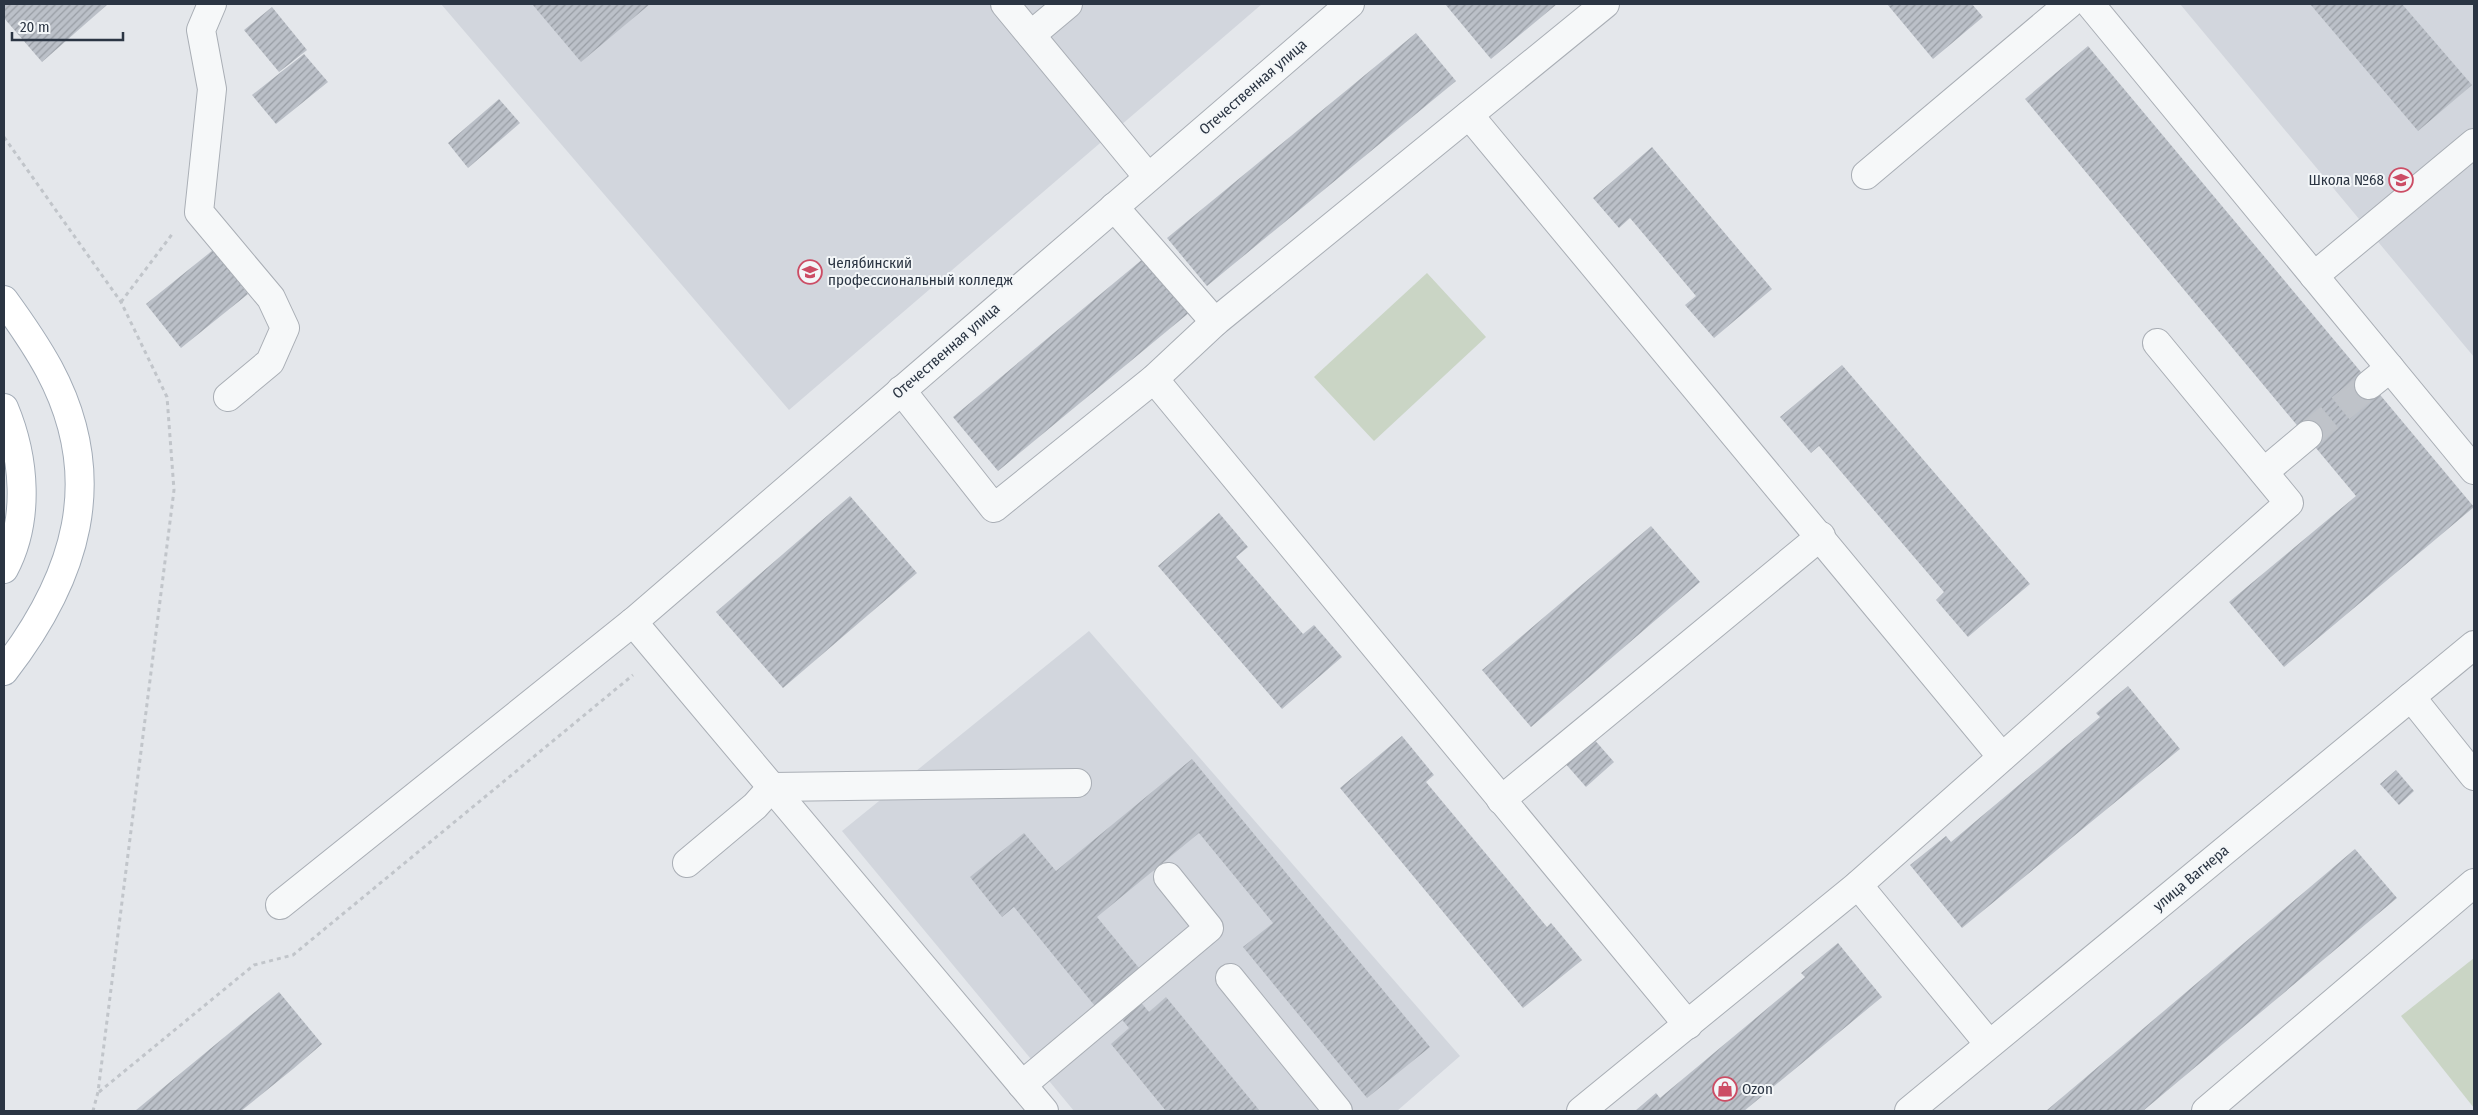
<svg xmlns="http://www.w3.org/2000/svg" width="2478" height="1115" font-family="'Fira Sans Condensed',sans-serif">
  <defs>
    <pattern id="building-hatch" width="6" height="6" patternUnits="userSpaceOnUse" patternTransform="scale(1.25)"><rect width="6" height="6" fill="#bbc0c8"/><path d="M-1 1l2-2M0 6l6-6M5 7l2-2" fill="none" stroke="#989da4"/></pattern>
  </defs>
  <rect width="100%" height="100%" fill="#e4e7eb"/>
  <g fill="#d2d6dd">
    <path d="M441 4H1262L789 410Z"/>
    <path d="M2180 4H2474V357Z"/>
    <path d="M1089 631 1460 1056 1397 1111H1074L842 831Z"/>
  </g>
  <g fill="#cad5c5">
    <path d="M1427 273 1486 337 1374 441 1314 377Z"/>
    <path d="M2474 958V1108L2401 1016Z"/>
  </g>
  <g fill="url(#building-hatch)">
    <path d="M4 4H108L42 62 4 18Z"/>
    <path d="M532 4H650L581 62Z"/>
    <path d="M1445 4H1557L1491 59Z"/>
    <path d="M1887 4H1972L1983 17 1933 59Z"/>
    <path d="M2310 4H2402L2472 85 2418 131Z"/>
    <path d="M272 7 307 50 279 72 244 30Z"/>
    <path d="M1416 33 1456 81 1207 286 1167 238Z"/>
    <path d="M2088 46 2474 507 2284 667 2229 602 2356 496 2025 99Z"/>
    <path d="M304 54 328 82 276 124 252 95Z"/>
    <path d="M499 99 520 123 468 168 448 143Z"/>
    <path d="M1652 147 1772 289 1714 338 1685 305 1696 296 1630 218 1619 228 1593 198Z"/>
    <path d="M213 250 248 294 181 348 146 304Z"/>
    <path d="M1150 253 1196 307 998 471 953 417Z"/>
    <path d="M1842 365 2030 584 1968 637 1936 600 1944 592 1819 446 1811 453 1780 417Z"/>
    <path d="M850 496 917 573 783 688 716 612Z"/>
    <path d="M1219 513 1248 547 1236 557 1303 634 1314 625 1342 657 1282 709 1158 566Z"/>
    <path d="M1651 526 1700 582 1531 727 1482 670Z"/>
    <path d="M2128 686 2180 749 1962 928 1910 865 1946 836 1951 842 2100 717 2096 713Z"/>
    <path d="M1402 736 1434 775 1426 782 1547 927 1551 923 1582 960 1523 1008 1340 788Z"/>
    <path d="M1592 737 1614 762 1586 787 1564 762Z"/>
    <path d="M1192 759 1430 1047 1367 1098 1243 947 1273 923 1199 833 1097 917 1144 974 1128 987 1149 1012 1166 997 1260 1111H1166L1111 1044 1129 1028 1108 1003 1099 1011 1014 907 1002 917 970 877 1024 833 1056 871Z"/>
    <path d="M2396 770 2414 791 2399 805 2380 784Z"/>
    <path d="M2355 849 2397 898 2143 1111H2046Z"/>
    <path d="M1838 943 1882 997 1744 1111H1635L1656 1093 1660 1098 1805 977 1801 973Z"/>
    <path d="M279 992 322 1044 293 1069 241 1111H135Z"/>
  </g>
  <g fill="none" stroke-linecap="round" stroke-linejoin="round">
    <path stroke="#bfc3c9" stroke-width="28" stroke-dasharray="28 14" stroke-linecap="butt" d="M2308 435 2369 385"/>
    <g stroke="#a9aeb5" stroke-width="30">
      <g id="minor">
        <path d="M212 4 201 30 212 89 199 212 271 298 285 328 270 362 228 397"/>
        <path d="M1005 4 1148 177"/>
        <path d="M2090 4 2474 470"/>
        <path d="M1031 35 1068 4"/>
        <path d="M1469 115 2002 757"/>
        <path d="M1866 175 2069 4"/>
        <path d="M1114 207 1215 322"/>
        <path d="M2314 276 2474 143"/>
        <path d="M1154 379 1688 1025"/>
        <path d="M2369 385 2390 368"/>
        <path d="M901 390 994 508 1154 379 1215 322 1605 4"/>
        <path d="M2264 472 2308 435"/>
        <path d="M633 622 1044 1111"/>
        <path d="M2411 697 2474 776"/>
        <path d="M1501 800 1821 536"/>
        <path d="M687 863 755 806 772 787 1077 783"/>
        <path d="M1858 885 1989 1044"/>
        <path d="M280 905 633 622 1350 4"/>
        <path d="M1230 978 1338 1111"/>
        <path d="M1022 1085 1209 928 1168 877"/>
        <path d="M1581 1111 1858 885 2289 503 2157 343"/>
        <path d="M1909 1111 2474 645"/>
        <path d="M2206 1111 2474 883"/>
      </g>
    </g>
    <g stroke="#a3acb7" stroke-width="30">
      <g id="major">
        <path d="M4 300C20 322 36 345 49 369 108 479 76 578 4 671"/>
        <path d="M4 408C25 458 30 520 4 569"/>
      </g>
    </g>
    <g stroke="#c1c5ca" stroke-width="3" stroke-dasharray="4 4" stroke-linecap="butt">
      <path d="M4 137 121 302 167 397 174 490 98 1092 93 1111"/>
      <path d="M121 302 173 233"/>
      <path d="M99 1092 254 965 293 955 633 675"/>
    </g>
    <use href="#minor" stroke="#f6f8f9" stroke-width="28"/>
    <use href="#major" stroke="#fff" stroke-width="28"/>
  </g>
  <defs>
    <g id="school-ring" transform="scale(1.25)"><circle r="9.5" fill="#f3f6f8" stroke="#cc4d65" stroke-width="1.5"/><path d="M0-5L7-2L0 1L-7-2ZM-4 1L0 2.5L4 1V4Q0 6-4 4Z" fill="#cc4d65"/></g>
    <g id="university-ring" transform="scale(1.25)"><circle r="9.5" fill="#f3f6f8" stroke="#cc4d65" stroke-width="1.5"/><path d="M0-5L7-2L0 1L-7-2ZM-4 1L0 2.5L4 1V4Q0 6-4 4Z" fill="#cc4d65"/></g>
    <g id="shop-ring" transform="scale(1.25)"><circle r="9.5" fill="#f3f6f8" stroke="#cc4d65" stroke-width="1.5"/><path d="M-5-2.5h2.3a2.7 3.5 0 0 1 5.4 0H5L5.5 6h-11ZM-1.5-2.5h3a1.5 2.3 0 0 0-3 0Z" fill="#cc4d65"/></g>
  </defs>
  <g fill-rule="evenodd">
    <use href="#school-ring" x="2401" y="180"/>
    <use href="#university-ring" x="810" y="272"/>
    <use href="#shop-ring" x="1725" y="1089"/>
  </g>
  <g text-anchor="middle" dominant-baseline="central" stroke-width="4" stroke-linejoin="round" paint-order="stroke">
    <g font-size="15" fill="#2b3543" stroke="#f3f6f8">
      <text transform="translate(1253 87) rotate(-41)">Отечественная улица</text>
      <text transform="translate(946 351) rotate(-41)">Отечественная улица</text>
      <text transform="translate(2191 878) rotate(-40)">улица Вагнера</text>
    </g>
    <g font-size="15" fill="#2b3543" stroke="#f3f6f8" text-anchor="start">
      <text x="2384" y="180" text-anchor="end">Школа №68</text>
      <text x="828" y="263">Челябинский<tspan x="828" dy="17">профессиональный колледж</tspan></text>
      <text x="1742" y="1089">Ozon</text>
    </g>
  </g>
  <rect width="2478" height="1115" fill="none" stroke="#2b3543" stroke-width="10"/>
  <path d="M12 32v8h111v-8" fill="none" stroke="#2b3543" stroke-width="2.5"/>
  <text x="20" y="32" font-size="15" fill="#2b3543" stroke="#f3f6f8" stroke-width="4" paint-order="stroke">20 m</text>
</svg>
